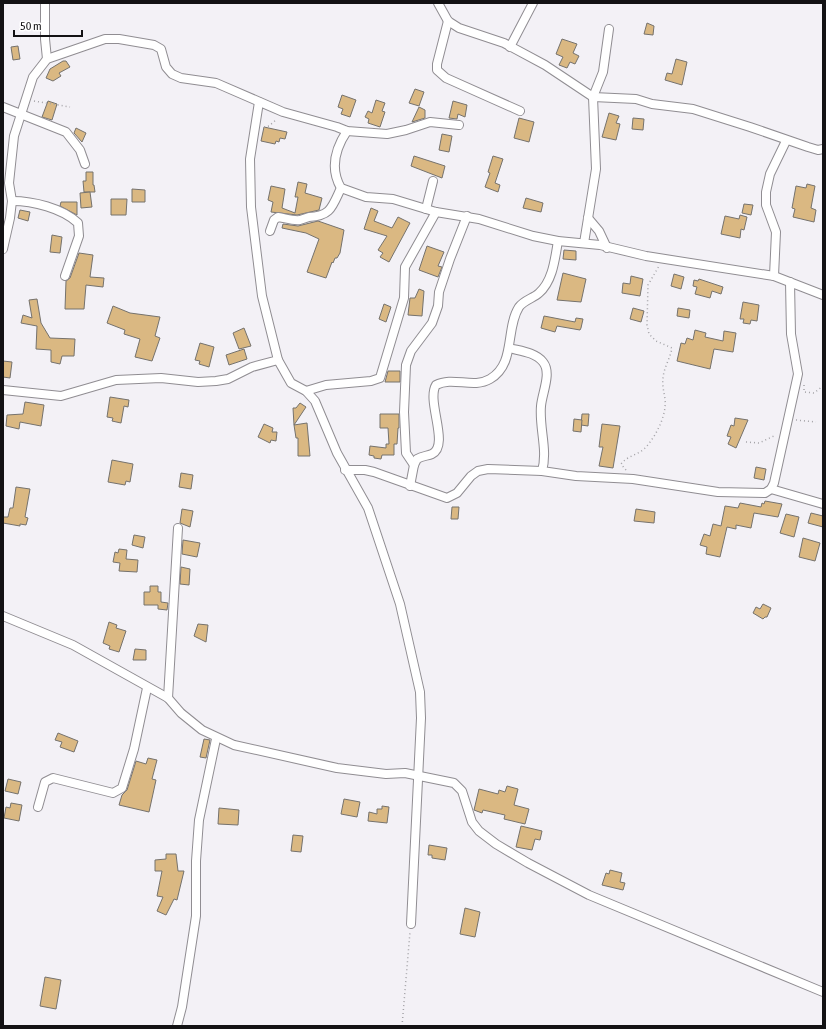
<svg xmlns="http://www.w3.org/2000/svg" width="826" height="1029" font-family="'Asap Condensed',sans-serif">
  <rect width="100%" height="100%" fill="#f3f1f6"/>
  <g fill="#dab882" stroke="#75726d">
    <path d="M647 23 654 26 653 35 644 34Z"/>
    <path d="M562 39 577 44 573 53 579 56 575 64 570 62 567 68 559 65 563 57 556 54Z"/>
    <path d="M18 46 20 59 13 60 11 47Z"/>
    <path d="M676 59 687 62 682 85 665 80 667 73 672 74Z"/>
    <path d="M63 61H66L70 67 59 73 61 76 53 81 46 78 50 69Z"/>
    <path d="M415 89 424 92 419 106 409 103Z"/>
    <path d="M342 95 356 100 350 117 341 114 343 109 338 107Z"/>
    <path d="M376 100 385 103 382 111 385 112 380 127 368 123 369 119 365 117 368 111 372 113Z"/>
    <path d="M48 101 57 104 52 120 42 117Z"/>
    <path d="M453 101 467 105 465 117 458 114 457 119 449 118Z"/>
    <path d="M419 107 425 110V118L412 122Z"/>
    <path d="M609 113 619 116 616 123 620 124 616 140 602 137Z"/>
    <path d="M519 118 534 122 529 142 514 138Z"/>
    <path d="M633 118 644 119 643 130 632 129Z"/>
    <path d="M264 127 287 132 285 139 280 138 279 142 276 141 275 144 261 141Z"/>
    <path d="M76 128 86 133 82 142 74 133Z"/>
    <path d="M442 134 452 136 449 152 439 150Z"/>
    <path d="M414 156 445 166 442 178 411 166Z"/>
    <path d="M493 156 503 159 495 183 500 185 498 192 485 187 490 173 488 172Z"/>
    <path d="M86 172H93V185H94L95 192H84L83 181H86Z"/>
    <path d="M298 182 307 184 305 193 322 198 319 210 297 215 271 212 273 202 268 200 271 186 285 189 282 208 295 213 298 197H295Z"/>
    <path d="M807 184 815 186 811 208 816 210 814 222 793 217 795 209 792 208 796 186 806 188Z"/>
    <path d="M132 189 145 190V202H132Z"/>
    <path d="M90 192 92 207 81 208 80 193Z"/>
    <path d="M526 198 543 203 541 212 523 208Z"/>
    <path d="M111 199H127L126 215H111Z"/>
    <path d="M61 202H77V215L60 206Z"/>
    <path d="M744 204 753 205 751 215 742 213Z"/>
    <path d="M371 208 378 211 374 221 392 228 398 217 410 223 389 262 380 257 383 253 378 250 387 236 364 229Z"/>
    <path d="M20 210 30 212 28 221 18 218Z"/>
    <path d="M740 215 747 217 744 230 741 229 740 238 721 234 725 216 739 219Z"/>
    <path d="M318 221 344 230 340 253 337 258H335L333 263 332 262 326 278 307 272 319 239 306 233 282 228 283 224 298 226Z"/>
    <path d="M52 235 62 237 60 253 50 252Z"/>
    <path d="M427 246 444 252 438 266 442 267 438 277 419 270Z"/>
    <path d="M564 250 576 251V260L563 259Z"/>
    <path d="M79 253 93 255 90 277 104 278 103 287 86 285 84 309H65L66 281 70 278Z"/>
    <path d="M563 273 586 279 581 302 557 300Z"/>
    <path d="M674 274 684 277 681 289 671 286Z"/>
    <path d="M631 276 643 279 640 296 622 293 623 283 630 284Z"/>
    <path d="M699 279 723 287 721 294 712 291 710 298 695 294 697 287 693 286 694 280 698 281Z"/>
    <path d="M419 289 424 291 422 316 408 315 410 298H415Z"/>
    <path d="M37 299 41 323 50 338 75 339 74 356H62L60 364 51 362V350L36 349 37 326 21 323 23 315 32 318 29 300Z"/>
    <path d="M743 302 759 305 757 321 751 320 750 324 743 323 744 319H740Z"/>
    <path d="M384 304 391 307 386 322 379 319Z"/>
    <path d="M113 306 130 313 160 317 155 336 160 338 152 361 135 357 140 339 124 334 125 330 107 323Z"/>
    <path d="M633 308 644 311 641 322 630 319Z"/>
    <path d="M678 308 690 310 689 318 677 316Z"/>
    <path d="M544 316 575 322 576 318 583 319 581 328 580 330 557 326 555 332 541 328Z"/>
    <path d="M244 328 251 346 239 349 233 333Z"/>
    <path d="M695 330 706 333 705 337 723 341 724 331 736 333 733 352 714 349 710 369 677 361 681 343 685 344 687 338 693 340Z"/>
    <path d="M200 343 214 347 209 367 199 364 200 361 195 360Z"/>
    <path d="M244 349 247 359 229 365 226 355Z"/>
    <path d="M3 361 12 362 10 378 3 377Z"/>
    <path d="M388 371H400V382H385Z"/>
    <path d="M110 397 129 400 128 407 124 406 121 423 112 421 113 418 107 417Z"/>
    <path d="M25 402 44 405 41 426 20 422 19 429 6 426 7 415 23 414Z"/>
    <path d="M300 403 306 407 294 425 293 408H296Z"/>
    <path d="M380 414H399V428H398L397 444H394V455H382L381 459 374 458V456L369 455 370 446 386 448V444H389L388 428H380Z"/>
    <path d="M582 414H589L588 426 581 425Z"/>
    <path d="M735 418 748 420 736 448 728 444 731 437 727 436 731 425 734 426Z"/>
    <path d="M574 419 582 420 581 432 573 431Z"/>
    <path d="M307 423 310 456H298V438H296L294 425Z"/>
    <path d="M264 424 273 428 272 432H277L276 441 271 440 270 443 258 437Z"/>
    <path d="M602 424 620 426 613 468 599 466 603 447H599Z"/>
    <path d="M112 460 133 464 130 482 126 481 125 485 108 482Z"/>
    <path d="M756 467 766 469 764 480 754 478Z"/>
    <path d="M181 473 193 475 191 489 179 487Z"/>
    <path d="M16 487 30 489 25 517 28 518 26 525 20 524V526L3 523V517H8L10 508H13Z"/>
    <path d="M765 501 782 504 778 517 754 513 751 528 736 525V529L727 527 720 557 706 554 707 547 700 545 704 534 710 536 713 524 721 526 725 506 738 508 740 503 761 507 762 503 764 504Z"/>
    <path d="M452 507H459L458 519H451Z"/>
    <path d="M182 509 193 511 190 527 180 523Z"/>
    <path d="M636 509 655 512 654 523 634 521Z"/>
    <path d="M811 513 823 516V527L808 523Z"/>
    <path d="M786 514 799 517 794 537 780 533Z"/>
    <path d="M134 535 145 537 143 548 132 545Z"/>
    <path d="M803 538 820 543 815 561 799 557Z"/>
    <path d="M183 540 200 543 197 557 182 554Z"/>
    <path d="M119 549 127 550 126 559 138 560 137 572 119 571 120 563 113 562 115 552 118 553Z"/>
    <path d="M181 567 190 569 189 585 180 584Z"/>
    <path d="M150 586H158V592H161V602L168 603 167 610 158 609V605H144V592H150Z"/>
    <path d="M763 604 771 608 767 617H765L763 619 753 613 756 607 760 609Z"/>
    <path d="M109 622 117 625 116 628 126 631 119 652 109 649 110 646 103 643Z"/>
    <path d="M198 624 208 625 206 642 194 636Z"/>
    <path d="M135 649 146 650V660H133Z"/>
    <path d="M58 733 78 741 74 752 60 747 62 742 55 740Z"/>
    <path d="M204 739 210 740 206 758 200 757Z"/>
    <path d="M148 758 157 760 152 779 156 780 149 812 119 805 122 795 127 790 136 761 146 764Z"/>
    <path d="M8 779 21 782 18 794 5 791Z"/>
    <path d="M507 786 518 789 514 805 529 809 525 824 504 819 505 815 483 810 482 813 474 810 479 789 498 794 499 790 505 792Z"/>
    <path d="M344 799 360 802 357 817 341 814Z"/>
    <path d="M11 803 22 805 19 821 4 818 6 807 10 808Z"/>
    <path d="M382 806 389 807 387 823 368 821 369 812 377 814V809H382Z"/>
    <path d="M219 808 239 810 238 825 218 824Z"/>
    <path d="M521 826 542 831 540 840 535 839 532 850 516 847Z"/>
    <path d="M293 835 303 836 301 852 291 851Z"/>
    <path d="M429 845 447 848 445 860 432 858V855H428Z"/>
    <path d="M166 854H176L178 871H184L177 900 174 899 166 915 157 911 163 897 157 896 162 871H155V860L166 859Z"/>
    <path d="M610 870 622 873 620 882 625 883 623 890 602 885 606 873 609 874Z"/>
    <path d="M465 908 480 912 475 937 460 934Z"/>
    <path d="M45 977 61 980 56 1009 40 1006Z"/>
  </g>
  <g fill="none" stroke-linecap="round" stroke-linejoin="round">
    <g stroke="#908d92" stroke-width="10">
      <g id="minor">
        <path d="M45 3V39L47 59"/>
        <path d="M438 3 448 21 459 28 504 43 545 65 593 97 636 99 652 104 693 109 750 127 808 147 818 150 823 149"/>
        <path d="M448 21 437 64V70L446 78 520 111"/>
        <path d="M510 47 533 3"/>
        <path d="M3 107 66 132 80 150 85 164"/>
        <path d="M347 131C335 149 330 169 341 188L366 197 393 199 436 212 479 219 533 236 558 241 600 245 646 256 774 276 823 295"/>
        <path d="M12 201C33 201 62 208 78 223L79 236 65 276"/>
        <path d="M426 209 433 181"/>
        <path d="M588 218 599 231 607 248"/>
        <path d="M270 231 274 220 278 217C285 218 293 221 300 220 303 219 306 218 309 217 331 216 332 207 341 188"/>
        <path d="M584 243 596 169 593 97 603 72 609 29"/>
        <path d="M3 249 10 218 12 201 9 183 14 136 33 77 47 59 105 39H119L154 45 161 49 166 67 172 74 181 78 216 83 283 112 337 127 347 131 387 134 406 130 430 122 459 125"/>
        <path d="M774 276 776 232 766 205V192L770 174 786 141"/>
        <path d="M509 348C520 351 535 352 543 362 552 373 542 393 541 406 539 428 548 450 542 471"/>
        <path d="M278 360 291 383 306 391 315 401 337 453 368 508 400 604 420 692 421 718 411 924"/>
        <path d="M3 390 61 396 116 380 161 378 198 382 216 381 228 379 252 367 278 360 262 296 251 207 250 159 259 102"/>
        <path d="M306 391 326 385 371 381 380 378 404 298 405 267 436 212"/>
        <path d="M414 465 406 453 404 412 406 365 411 351 432 323 438 306 439 292 450 259 467 216"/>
        <path d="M345 470H365L374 472 447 498 457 493 471 476 478 471 488 469 542 471 576 476 633 479 718 492 765 493 771 489 774 483 798 374 791 334 790 282"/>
        <path d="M410 486 414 465 417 459C422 456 427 456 432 454 450 445 426 401 436 385 453 376 473 389 490 379 516 364 505 329 519 307 524 300 534 298 539 293 553 281 555 258 558 241"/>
        <path d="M771 489 823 504"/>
        <path d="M3 616 73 645 168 698 181 713 202 730 234 745 337 768 386 774 405 773 454 783 462 791 472 822 479 831 496 844 528 863 589 895 823 992"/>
        <path d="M168 698 178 528"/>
        <path d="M38 807 45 782 53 778 113 793 122 788 134 749 147 688"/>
        <path d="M177 1026 182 1007 196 916V861L199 820 216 739"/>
      </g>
    </g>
    <g stroke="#a4a3a7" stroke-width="1.5" stroke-dasharray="1 3" stroke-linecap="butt">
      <path d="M34 101 70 107"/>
      <path d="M264 127 269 126 277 119"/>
      <path d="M804 385V392L814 393 823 386"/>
      <path d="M796 420 816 422"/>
      <path d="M746 442 759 443 776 435"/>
      <path d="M626 470 621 464C628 455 639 455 646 447 656 436 667 415 665 399 664 392 662 385 663 378 664 367 670 359 672 348L656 341 649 334 647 325 648 285 659 266"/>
      <path d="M402 1026 410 932"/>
    </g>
    <use href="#minor" stroke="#fff" stroke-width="8"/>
  </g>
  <rect width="826" height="1029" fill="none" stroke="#131214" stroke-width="8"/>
  <path d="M14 30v6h68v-6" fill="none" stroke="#131214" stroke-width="2"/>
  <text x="20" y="30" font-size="12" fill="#131214" stroke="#ffffff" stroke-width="3" paint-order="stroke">50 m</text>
</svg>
